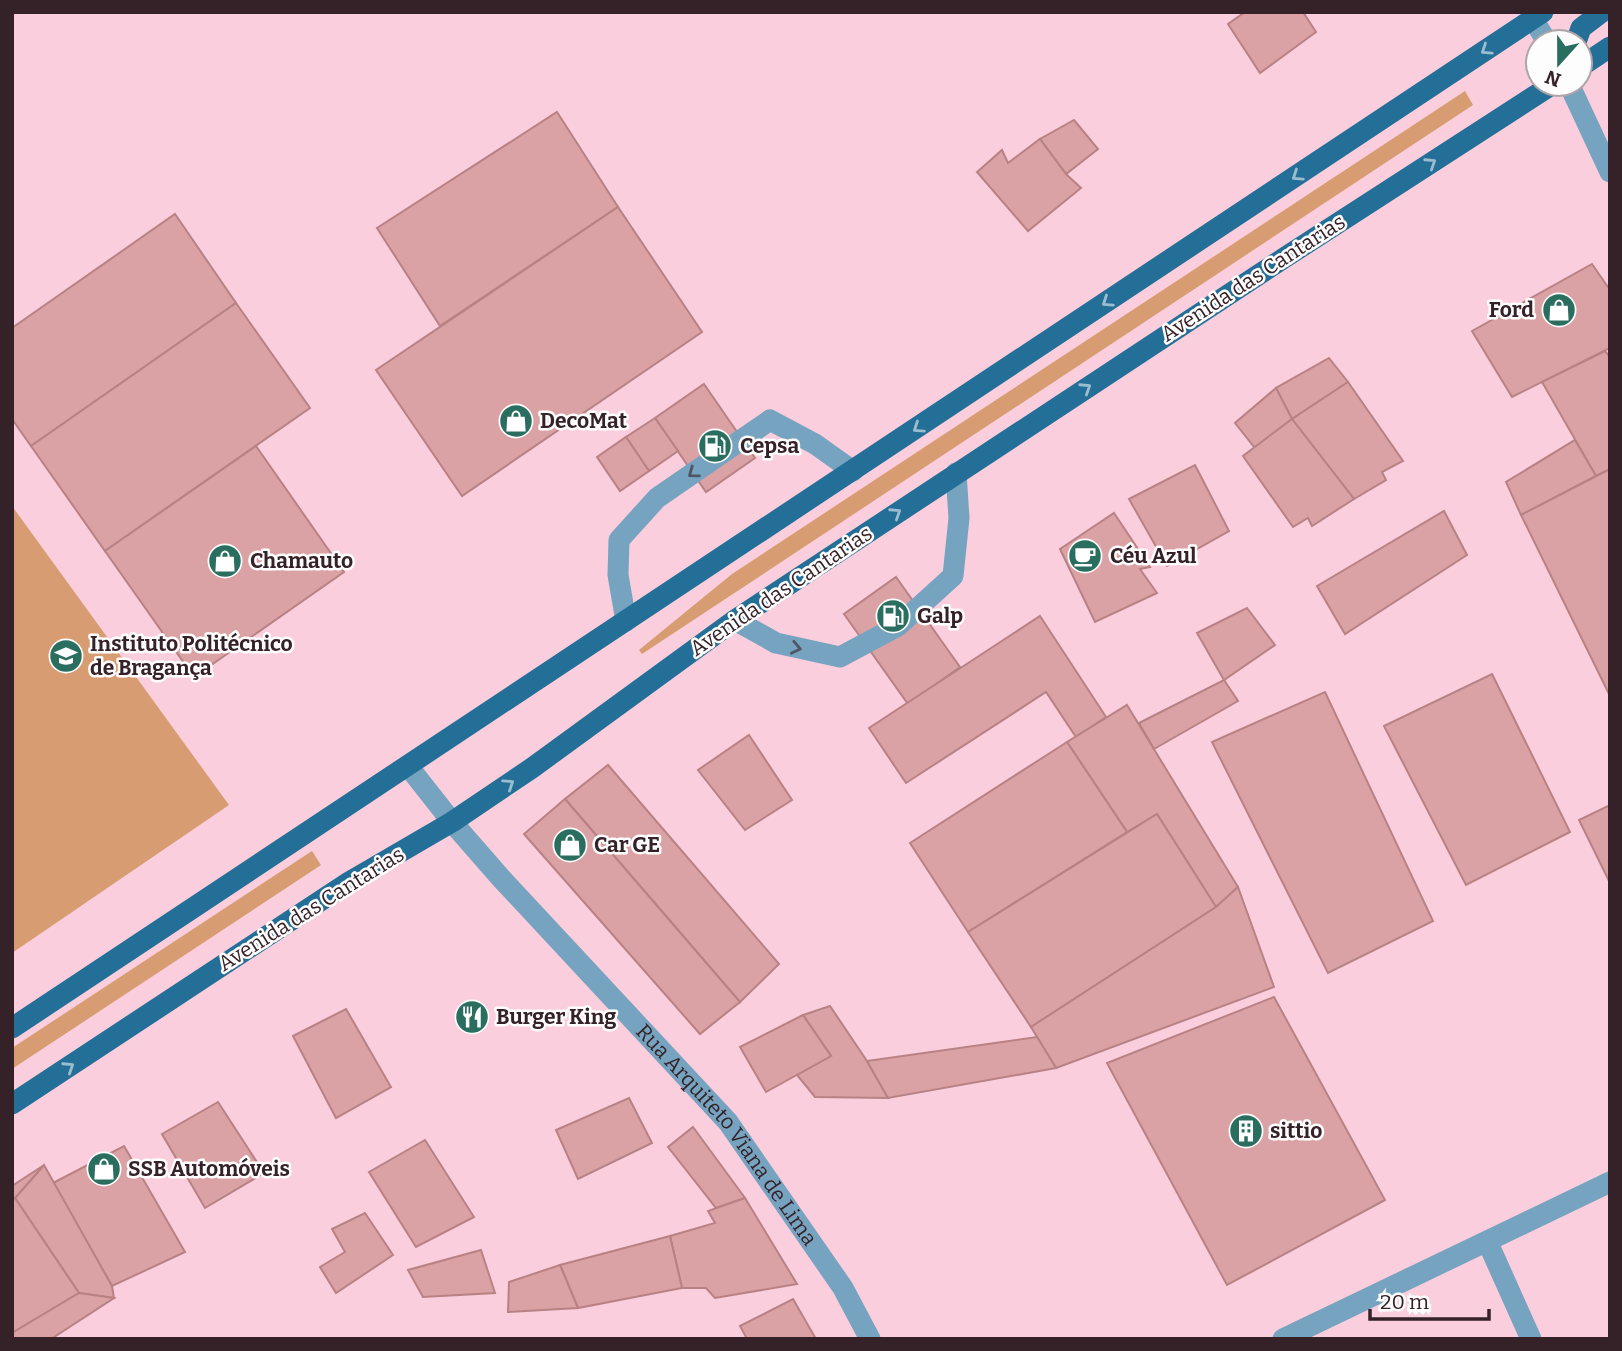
<svg xmlns="http://www.w3.org/2000/svg" width="1622" height="1351" font-family="Bitter,serif">
  <rect width="100%" height="100%" fill="#facedc"/>
  <g fill="#d79c71">
    <path d="M1465 91 1473 105 642 654 639 650 732 574Z"/>
    <path d="M12 506 229 805 12 953Z"/>
    <path d="M312 851 321 865 12 1069V1048Z"/>
  </g>
  <g fill="#daa2a4" stroke="#b88284" stroke-width="2">
    <path d="M1245 12H1303L1316 32 1260 73 1228 24Z"/>
    <path d="M557 112 618 207 440 326 377 228Z"/>
    <path d="M1074 120 1098 149 1066 174 1040 139Z"/>
    <path d="M1040 139 1066 174 1081 188 1028 231 977 172 1002 150 1008 163Z"/>
    <path d="M618 207 702 332 462 496 376 370Z"/>
    <path d="M175 214 236 303 31 446 12 419V328Z"/>
    <path d="M1592 264 1610 290V348L1512 397 1472 331Z"/>
    <path d="M236 303 310 408 105 551 31 446Z"/>
    <path d="M1605 351 1610 357V469L1596 476 1542 382Z"/>
    <path d="M1329 358 1348 382 1292 419 1276 388Z"/>
    <path d="M1348 382 1403 461 1382 472 1386 480 1354 499 1292 419Z"/>
    <path d="M704 384 755 458 706 492 655 418Z"/>
    <path d="M1276 388 1292 419 1255 448 1235 423Z"/>
    <path d="M655 418 678 451 649 471 626 437Z"/>
    <path d="M1292 419 1354 499 1312 526 1308 518 1293 527 1243 456Z"/>
    <path d="M626 437 649 471 620 491 597 457Z"/>
    <path d="M1575 440 1596 476 1521 515 1506 482Z"/>
    <path d="M256 446 344 572 194 677 105 551Z"/>
    <path d="M1195 465 1229 531 1167 566 1129 499Z"/>
    <path d="M1610 469V696L1521 515Z"/>
    <path d="M1444 511 1467 555 1345 634 1317 586Z"/>
    <path d="M1114 513 1150 567 1140 569 1157 593 1095 622 1060 549Z"/>
    <path d="M896 577 960 667 908 704 844 614Z"/>
    <path d="M1247 608 1275 645 1224 680 1197 633Z"/>
    <path d="M1040 616 1106 717 1076 737 1046 692 906 783 869 728Z"/>
    <path d="M1492 674 1570 832 1466 885 1384 726Z"/>
    <path d="M1224 680 1238 701 1154 749 1139 723Z"/>
    <path d="M1325 692 1433 921 1328 973 1212 742Z"/>
    <path d="M1127 705 1238 887 1216 907 1157 814 1127 832 1067 742Z"/>
    <path d="M749 735 792 800 745 830 698 770Z"/>
    <path d="M1067 742 1127 832 968 932 910 843Z"/>
    <path d="M608 765 779 964 740 1002 565 799Z"/>
    <path d="M565 799 740 1002 700 1034 524 834Z"/>
    <path d="M1610 805V883L1579 820Z"/>
    <path d="M1157 814 1216 907 1031 1027 968 932Z"/>
    <path d="M1238 887 1274 987 1056 1068 1031 1027 1216 907Z"/>
    <path d="M1274 997 1385 1200 1227 1285 1107 1063Z"/>
    <path d="M830 1006 867 1061 888 1098 815 1097 797 1075 831 1056 803 1015Z"/>
    <path d="M346 1009 391 1087 336 1118 293 1036Z"/>
    <path d="M803 1015 831 1056 766 1092 740 1047Z"/>
    <path d="M1037 1037 1056 1068 888 1098 867 1061Z"/>
    <path d="M629 1098 652 1143 578 1179 556 1130Z"/>
    <path d="M218 1102 264 1173 205 1208 162 1134Z"/>
    <path d="M693 1127 745 1198 716 1208 668 1147Z"/>
    <path d="M425 1140 474 1217 416 1247 369 1172Z"/>
    <path d="M124 1146 185 1252 112 1286 53 1183Z"/>
    <path d="M44 1165 112 1286 114 1298 79 1293 15 1198Z"/>
    <path d="M44 1165 15 1198 12 1200V1186Z"/>
    <path d="M15 1198 79 1293 12 1333V1200Z"/>
    <path d="M745 1198 797 1284 715 1298 706 1288H682L670 1236 715 1223 708 1211Z"/>
    <path d="M365 1213 393 1255 336 1293 320 1267 345 1252 332 1229Z"/>
    <path d="M670 1236 682 1288 578 1308 560 1265Z"/>
    <path d="M481 1250 495 1293 423 1297 408 1270Z"/>
    <path d="M560 1265 578 1308 508 1312 509 1282Z"/>
    <path d="M79 1293 114 1298 51 1339H12V1333Z"/>
    <path d="M793 1299 816 1339H747L740 1326Z"/>
  </g>
  <g fill="none" stroke-linecap="round" stroke-linejoin="round">
    <g stroke="#76a3bf" stroke-width="21">
      <path d="M1533 19 1547 42"/>
      <path d="M1569 84 1610 172"/>
      <path d="M735 620 776 643 840 657 898 626 953 576 959 518 956 473"/>
      <path d="M626 621 618 575 619 540 657 498 770 420 815 444 853 471"/>
      <path id="s1" d="M408 766 452 822 500 877 728 1122 843 1288 870 1339"/>
      <path d="M1488 1243 1531 1339"/>
      <path d="M1283 1339 1610 1182"/>
    </g>
    <g stroke="#246f97" stroke-width="21">
      <path d="M1576 42 1581 28 1602 12"/>
      <path d="M1580 67 1610 47"/>
      <path d="M12 1028 1543 12"/>
      <path d="M12 1104 349 882 452 822 532 768 735 620 1284 258 1553 84"/>
    </g>
  </g>
  <defs><path id="oneway-chevron" d="M-2-3.5L2.5 0L-2 3.5" fill="none" stroke-width="1.6" stroke-linecap="round" stroke-linejoin="round" transform="scale(1.75)"/></defs>
  <g stroke="#9bbdcf">
    <use href="#oneway-chevron" transform="translate(1486 50) rotate(146)"/>
    <use href="#oneway-chevron" transform="translate(1431 163) rotate(-33)"/>
    <use href="#oneway-chevron" transform="translate(1297 176) rotate(146)"/>
    <use href="#oneway-chevron" transform="translate(1107 302) rotate(146)"/>
    <use href="#oneway-chevron" transform="translate(1086 388) rotate(-33)"/>
    <use href="#oneway-chevron" transform="translate(918 428) rotate(146)"/>
    <use href="#oneway-chevron" transform="translate(896 513) rotate(-33)"/>
    <use href="#oneway-chevron" transform="translate(509 784) rotate(-34)"/>
    <use href="#oneway-chevron" transform="translate(69 1067) rotate(-33)"/>
  </g>
  <g stroke="#4f5564">
    <use href="#oneway-chevron" transform="translate(693 473) rotate(144)"/>
    <use href="#oneway-chevron" transform="translate(796 648) rotate(12)"/>
  </g>
  <defs>
    <g id="shop-disc" transform="scale(1.75)"><circle r="9.5" fill="#2a6e5f" stroke="#fdfdfd"/><path d="M-5-2.5h2.3a2.7 3.5 0 0 1 5.4 0H5L5.5 6h-11ZM-1.5-2.5h3a1.5 2.3 0 0 0-3 0Z" fill="#fff"/></g>
    <g id="fuel-disc" transform="scale(1.75)"><circle r="9.5" fill="#2a6e5f" stroke="#fdfdfd"/><path d="M-5.5-6h7V0h2V4h1.3V-2.5L3-4.5l.8-.8L6-3V5H2.5V1h-1V6h-7ZM-4.2-4.7v3.2H.2V-4.7Z" fill="#fff"/></g>
    <g id="cafe-disc" transform="scale(1.75)"><circle r="9.5" fill="#2a6e5f" stroke="#fdfdfd"/><path d="M-5.5-4.5H6V0H3Q3 3.5 0 3.5H-2.5Q-5.5 3.5-5.5 0ZM3-3.2v2h1.7v-2ZM-6 4.5H4V6H-6Z" fill="#fff"/></g>
    <g id="university-disc" transform="scale(1.75)"><circle r="9.5" fill="#2a6e5f" stroke="#fdfdfd"/><path d="M0-5L7-2L0 1L-7-2ZM-4 1L0 2.5L4 1V4Q0 6-4 4Z" fill="#fff"/></g>
    <g id="restaurant-disc" transform="scale(1.75)"><circle r="9.5" fill="#2a6e5f" stroke="#fdfdfd"/><path d="M-5-6h1v4h1v-4h1v4h1v-4h1v5L-1.5 .5V6h-2V.5L-5-1ZM5-6V6H3V1.5H1.5Q1.5-4 5-6Z" fill="#fff"/></g>
    <g id="building-disc" transform="scale(1.75)"><circle r="9.5" fill="#2a6e5f" stroke="#fdfdfd"/><path d="M-4-6H4V6H1V3H-1V6H-4ZM-2.5-4.3h1.7v1.8h-1.7ZM.8-4.3h1.7v1.8H.8ZM-2.5-1h1.7V.8h-1.7ZM.8-1h1.7V.8H.8Z" fill="#fff"/></g>
  </defs>
  <g fill-rule="evenodd">
    <use href="#shop-disc" x="1559" y="310"/>
    <use href="#shop-disc" x="516" y="421"/>
    <use href="#fuel-disc" x="715" y="446"/>
    <use href="#cafe-disc" x="1085" y="556"/>
    <use href="#shop-disc" x="225" y="561"/>
    <use href="#fuel-disc" x="893" y="616"/>
    <use href="#university-disc" x="66" y="656"/>
    <use href="#shop-disc" x="570" y="845"/>
    <use href="#restaurant-disc" x="472" y="1017"/>
    <use href="#building-disc" x="1246" y="1131"/>
    <use href="#shop-disc" x="104" y="1169"/>
  </g>
  <g text-anchor="middle" dominant-baseline="central" stroke-width="5" stroke-linejoin="round" paint-order="stroke">
    <g font-size="21" fill="#352128" stroke="#fdfdfd">
      <text transform="translate(1253 278) rotate(-33)">Avenida das Cantarias</text>
      <text transform="translate(781 591) rotate(-34)">Avenida das Cantarias</text>
      <text transform="translate(311 909) rotate(-32)">Avenida das Cantarias</text>
      <text stroke="none"><textPath href="#s1" startOffset="488">Rua Arquiteto Viana de Lima</textPath></text>
    </g>
    <g font-size="21" font-weight="bold" fill="#352128" stroke="#fdfdfd" text-anchor="start">
      <text x="1534" y="310" text-anchor="end">Ford</text>
      <text x="540" y="421">DecoMat</text>
      <text x="740" y="446">Cepsa</text>
      <text x="1110" y="556">Céu Azul</text>
      <text x="250" y="561">Chamauto</text>
      <text x="917" y="616">Galp</text>
      <text x="90" y="644">Instituto Politécnico<tspan x="90" dy="24">de Bragança</tspan></text>
      <text x="594" y="845">Car GE</text>
      <text x="496" y="1017">Burger King</text>
      <text x="1270" y="1131">sittio</text>
      <text x="128" y="1169">SSB Automóveis</text>
    </g>
  </g>
  <rect width="1622" height="1351" fill="none" stroke="#352128" stroke-width="28"/>
  <g transform="translate(1559 63) rotate(201)"><circle r="33" fill="#fdfdfd" stroke="#ada5a8" stroke-width="2"/>
  <path d="M0-5L12 26L0 18L-12 26Z" fill="#2a6e5f"/>
  <text y="-10" font-size="19" font-weight="bold" text-anchor="middle" fill="#352128">N</text>
  </g>
  <path d="M1370 1309v10h119v-10" fill="none" stroke="#352128" stroke-width="3.5"/>
  <text x="1380" y="1309" font-size="21" fill="#352128" stroke="#fdfdfd" stroke-width="5" paint-order="stroke">20 m</text>
</svg>
